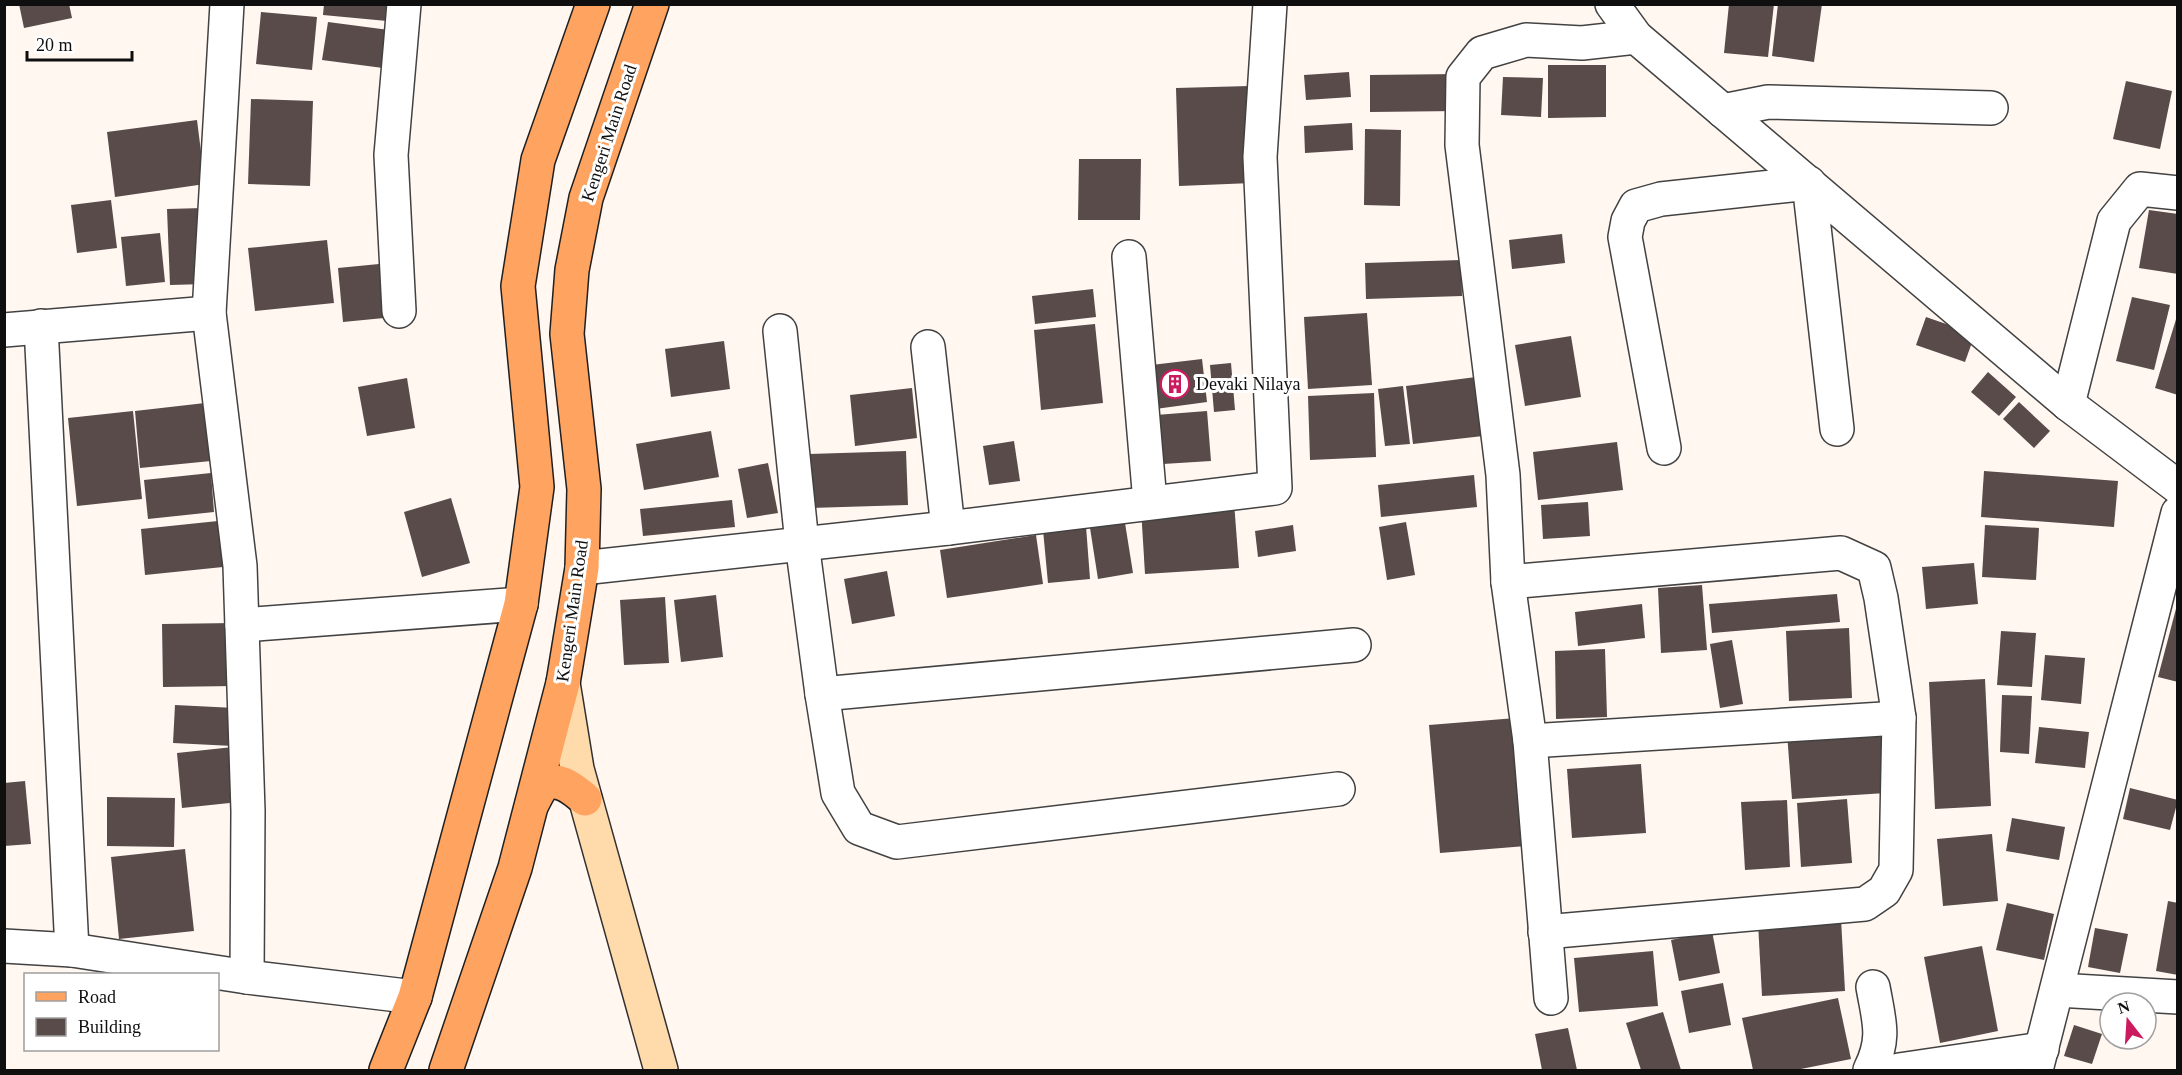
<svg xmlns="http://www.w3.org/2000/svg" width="2182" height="1075" font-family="Georgia,serif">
  <rect width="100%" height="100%" fill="#fff7f0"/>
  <g fill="#584b4a">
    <path d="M19 4H69L72 18 24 28Z"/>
    <path d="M324 4H388L387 21 323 15Z"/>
    <path d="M1729 4H1774L1768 57 1724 53Z"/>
    <path d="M1778 4H1822L1814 62 1772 56Z"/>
    <path d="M261 12 317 17 312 70 256 64Z"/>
    <path d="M328 22 389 30 383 68 322 60Z"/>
    <path d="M1548 65H1606V117L1548 118Z"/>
    <path d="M1349 72 1351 97 1306 100 1304 75Z"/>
    <path d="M1458 74V111L1370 112V75Z"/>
    <path d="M1503 77 1543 78 1541 117 1501 115Z"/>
    <path d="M2126 81 2172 91 2160 149 2113 139Z"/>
    <path d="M1249 86 1252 183 1179 186 1176 88Z"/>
    <path d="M251 99 313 101 310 186 248 184Z"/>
    <path d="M197 120 205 184 115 197 107 132Z"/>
    <path d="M1352 123 1353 150 1305 153 1304 126Z"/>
    <path d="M1365 129 1401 130 1400 206 1364 205Z"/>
    <path d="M1079 159H1141L1140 220H1078Z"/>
    <path d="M111 200 117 248 77 253 71 205Z"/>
    <path d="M203 208 206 284 170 285 167 209Z"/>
    <path d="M2149 210 2178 214V274L2139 268Z"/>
    <path d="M160 233 165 282 126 286 121 237Z"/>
    <path d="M1562 234 1565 263 1512 269 1509 240Z"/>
    <path d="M327 240 334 303 255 311 248 248Z"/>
    <path d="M1461 260 1462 296 1366 299 1365 263Z"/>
    <path d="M379 264 384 318 343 322 338 268Z"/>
    <path d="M1093 289 1096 317 1035 324 1032 296Z"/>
    <path d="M2132 297 2170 305 2154 370 2116 361Z"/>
    <path d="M1367 313 1372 385 1308 389 1304 317Z"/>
    <path d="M2177 316H2178V395L2155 388Z"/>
    <path d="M1926 317 1975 334 1965 362 1916 345Z"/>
    <path d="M1095 324 1103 403 1041 410 1034 330Z"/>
    <path d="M1571 336 1581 397 1525 406 1515 345Z"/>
    <path d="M724 341 730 389 671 397 665 349Z"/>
    <path d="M1202 359 1207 402 1148 410 1143 366Z"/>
    <path d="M1231 363 1235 410 1214 412 1210 365Z"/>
    <path d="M1988 372 2016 397 1999 416 1971 392Z"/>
    <path d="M1476 377 1483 436 1413 444 1406 386Z"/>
    <path d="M407 378 415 428 367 436 358 387Z"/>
    <path d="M1403 386 1410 444 1385 446 1378 389Z"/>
    <path d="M912 388 917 438 855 446 850 395Z"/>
    <path d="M1374 393 1376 457 1310 460 1308 396Z"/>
    <path d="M2019 402 2050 431 2034 448 2003 419Z"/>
    <path d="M205 403 211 461 140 468 135 411Z"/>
    <path d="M133 411 142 499 77 506 68 418Z"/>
    <path d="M1207 411 1211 461 1147 465 1143 416Z"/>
    <path d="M711 431 719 477 644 490 636 444Z"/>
    <path d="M1014 441 1020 481 989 485 983 446Z"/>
    <path d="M1617 442 1623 490 1538 500 1533 452Z"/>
    <path d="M906 451 908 505 810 508 809 454Z"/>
    <path d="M768 463 778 513 747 518 738 469Z"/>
    <path d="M1984 471 2118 481 2114 527 1981 517Z"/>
    <path d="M211 473 214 512 148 519 144 480Z"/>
    <path d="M1474 475 1477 507 1381 517 1378 485Z"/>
    <path d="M451 498 470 563 422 577 404 512Z"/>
    <path d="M732 500 735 527 643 536 640 509Z"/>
    <path d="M1234 502 1239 568 1145 574 1141 508Z"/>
    <path d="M1588 502 1590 536 1543 539 1541 505Z"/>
    <path d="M218 521 223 567 145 575 141 529Z"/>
    <path d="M1406 522 1415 575 1387 580 1379 527Z"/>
    <path d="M1125 523 1133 573 1098 579 1090 528Z"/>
    <path d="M1293 525 1296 551 1258 557 1255 531Z"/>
    <path d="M1985 525 2039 528 2036 580 1982 577Z"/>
    <path d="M1086 526 1090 579 1048 583 1043 530Z"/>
    <path d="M1036 535 1043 584 947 598 940 550Z"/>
    <path d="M1974 563 1978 604 1926 609 1922 567Z"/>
    <path d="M887 571 895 616 852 624 844 579Z"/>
    <path d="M1702 585 1707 650 1661 653 1658 588Z"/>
    <path d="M1837 594 1840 622 1712 633 1709 604Z"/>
    <path d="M716 595 723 657 681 662 674 600Z"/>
    <path d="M665 597 669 663 624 665 620 600Z"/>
    <path d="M1642 604 1645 638 1578 646 1575 612Z"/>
    <path d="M2177 605 2178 606V682L2158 677Z"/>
    <path d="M234 623V686L163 687 162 624Z"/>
    <path d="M1849 628 1852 698 1789 701 1786 631Z"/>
    <path d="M2001 631 2036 633 2032 687 1997 685Z"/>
    <path d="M1732 640 1743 704 1720 708 1710 644Z"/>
    <path d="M1605 649 1607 717 1556 719 1555 651Z"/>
    <path d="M2045 655 2085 658 2081 704 2041 700Z"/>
    <path d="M1985 679 1991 806 1935 809 1929 682Z"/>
    <path d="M2002 695 2032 696 2029 754 2000 752Z"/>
    <path d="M175 705 235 708 233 746 173 743Z"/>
    <path d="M1516 718 1526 846 1440 853 1429 725Z"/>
    <path d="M1881 727 1886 793 1792 799 1787 733Z"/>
    <path d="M2039 727 2089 732 2085 768 2035 763Z"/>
    <path d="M233 747 239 802 182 808 177 753Z"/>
    <path d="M1641 764 1646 833 1572 838 1567 769Z"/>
    <path d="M25 781 31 844 4 846V783Z"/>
    <path d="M2130 788 2178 800 2170 830 2123 819Z"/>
    <path d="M107 797 175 798 174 847 107 846Z"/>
    <path d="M1847 799 1852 863 1801 867 1797 803Z"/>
    <path d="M1787 800 1790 867 1745 870 1741 802Z"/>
    <path d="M2012 818 2065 827 2059 860 2006 851Z"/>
    <path d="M1992 834 1998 901 1943 906 1937 839Z"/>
    <path d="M185 849 194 931 119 939 111 857Z"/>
    <path d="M2168 901 2178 903V975L2156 971Z"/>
    <path d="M2007 903 2054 914 2044 960 1996 950Z"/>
    <path d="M1841 919 1845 991 1762 996 1758 923Z"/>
    <path d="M2095 928 2128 934 2120 973 2088 967Z"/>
    <path d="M1712 931 1720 973 1679 981 1671 940Z"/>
    <path d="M1982 946 1998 1031 1940 1043 1924 957Z"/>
    <path d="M1653 951 1658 1006 1579 1012 1574 958Z"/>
    <path d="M1723 983 1731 1025 1689 1033 1681 991Z"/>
    <path d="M1838 998 1851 1059 1796 1070H1753L1742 1018Z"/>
    <path d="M1663 1012 1681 1070H1641L1626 1023Z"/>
    <path d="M2074 1025 2102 1034 2092 1064 2064 1056Z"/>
    <path d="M1568 1028 1577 1070H1542L1535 1034Z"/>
  </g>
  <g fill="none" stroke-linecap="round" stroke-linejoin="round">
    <g stroke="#424242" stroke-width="36">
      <g id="street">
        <path d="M227 4 209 313 240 566 248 811 247 977"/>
        <path d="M1612 4 1636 37 2068 404 2178 487"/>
        <path d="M1723 111 1768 102 1991 108"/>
        <path d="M1129 257 1150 502"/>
        <path d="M399 311 391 155 404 4"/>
        <path d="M41 326 72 950"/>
        <path d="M4 330 209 313"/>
        <path d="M780 331 802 543 822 694 1354 645"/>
        <path d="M928 347 948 528"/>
        <path d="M2068 404 2114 221 2140 189 2178 193"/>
        <path d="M1664 448 1625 237 1628 221 1636 206 1661 199 1809 183 1837 429"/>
        <path d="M582 568 948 528 1275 488 1260 157 1270 4"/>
        <path d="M1508 582 1841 553 1874 568 1881 598 1899 718 1896 870 1884 891 1865 904 1545 932"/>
        <path d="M242 625 521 604"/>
        <path d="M822 694 838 793 859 828 897 842 1338 789"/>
        <path d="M1530 741 1899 718"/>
        <path d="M4 946 72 950 247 977 415 997"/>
        <path d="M2057 990 2178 997"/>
        <path d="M1551 998 1530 741 1508 582 1503 475 1462 145 1463 77 1482 53 1526 40 1582 43 1636 37"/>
        <path d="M1870 1070C1886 1038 1879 1021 1873 987"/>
        <path d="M1899 1070 2042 1049"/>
        <path d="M2036 1070 2178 513"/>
      </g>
    </g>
    <g stroke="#313131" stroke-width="36">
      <path id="secondary" d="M563 683 577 769 661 1070"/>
    </g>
    <g stroke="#202020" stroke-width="36">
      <g id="primary">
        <path d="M532 804C535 799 538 791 542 787 557 774 574 790 585 799"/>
        <path d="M386 1070 415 997 521 604 537 487 518 286 538 160 593 4"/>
        <path d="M446 1070 515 868 563 683 582 568 584 489 567 334 572 270 586 198 652 4"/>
      </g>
    </g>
    <use href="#street" stroke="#fff" stroke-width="33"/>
    <use href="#secondary" stroke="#ffdaab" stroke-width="33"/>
    <use href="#primary" stroke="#ffa360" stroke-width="33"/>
  </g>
  <defs>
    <g id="building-ring" transform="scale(1.5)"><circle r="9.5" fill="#fff" stroke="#cb1a5e" stroke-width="1.5"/><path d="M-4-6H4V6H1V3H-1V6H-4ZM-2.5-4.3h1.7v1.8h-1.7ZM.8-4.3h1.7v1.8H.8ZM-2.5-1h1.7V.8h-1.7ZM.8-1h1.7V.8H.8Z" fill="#cb1a5e"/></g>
  </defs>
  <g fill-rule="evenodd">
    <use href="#building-ring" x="1175" y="384"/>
  </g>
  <g text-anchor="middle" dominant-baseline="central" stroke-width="6" stroke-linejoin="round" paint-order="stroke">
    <g font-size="18" fill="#0f0f0f" stroke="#fff">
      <text transform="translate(609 133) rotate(-72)">Kengeri Main Road</text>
      <text transform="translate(572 611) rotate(-82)">Kengeri Main Road</text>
    </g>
    <g font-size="18" fill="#0f0f0f" stroke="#fff" text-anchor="start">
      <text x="1196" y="384">Devaki Nilaya</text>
    </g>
  </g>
  <rect width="2182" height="1075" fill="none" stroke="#0f0f0f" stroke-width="12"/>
  <rect x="24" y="973" width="195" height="78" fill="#ffffff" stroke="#9f9f9f" stroke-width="1.5"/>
  <rect x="36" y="992" width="30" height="9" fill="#ffa360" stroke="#9f9f9f" stroke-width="1.5"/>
  <text x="78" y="1003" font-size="18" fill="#0f0f0f">Road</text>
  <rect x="36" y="1018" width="30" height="18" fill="#584b4a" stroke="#9f9f9f" stroke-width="1.5"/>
  <text x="78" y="1033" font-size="18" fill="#0f0f0f">Building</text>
  <g transform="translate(2128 1021) rotate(343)"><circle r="28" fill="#ffffff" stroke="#9f9f9f" stroke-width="1.5"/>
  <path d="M0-4.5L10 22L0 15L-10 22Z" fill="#cb1a5e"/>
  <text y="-9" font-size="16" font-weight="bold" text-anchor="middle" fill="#0f0f0f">N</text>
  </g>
  <path d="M27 51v9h105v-9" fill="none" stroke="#0f0f0f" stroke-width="3"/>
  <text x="36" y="51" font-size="18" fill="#0f0f0f" stroke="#ffffff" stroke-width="4.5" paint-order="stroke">20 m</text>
</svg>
